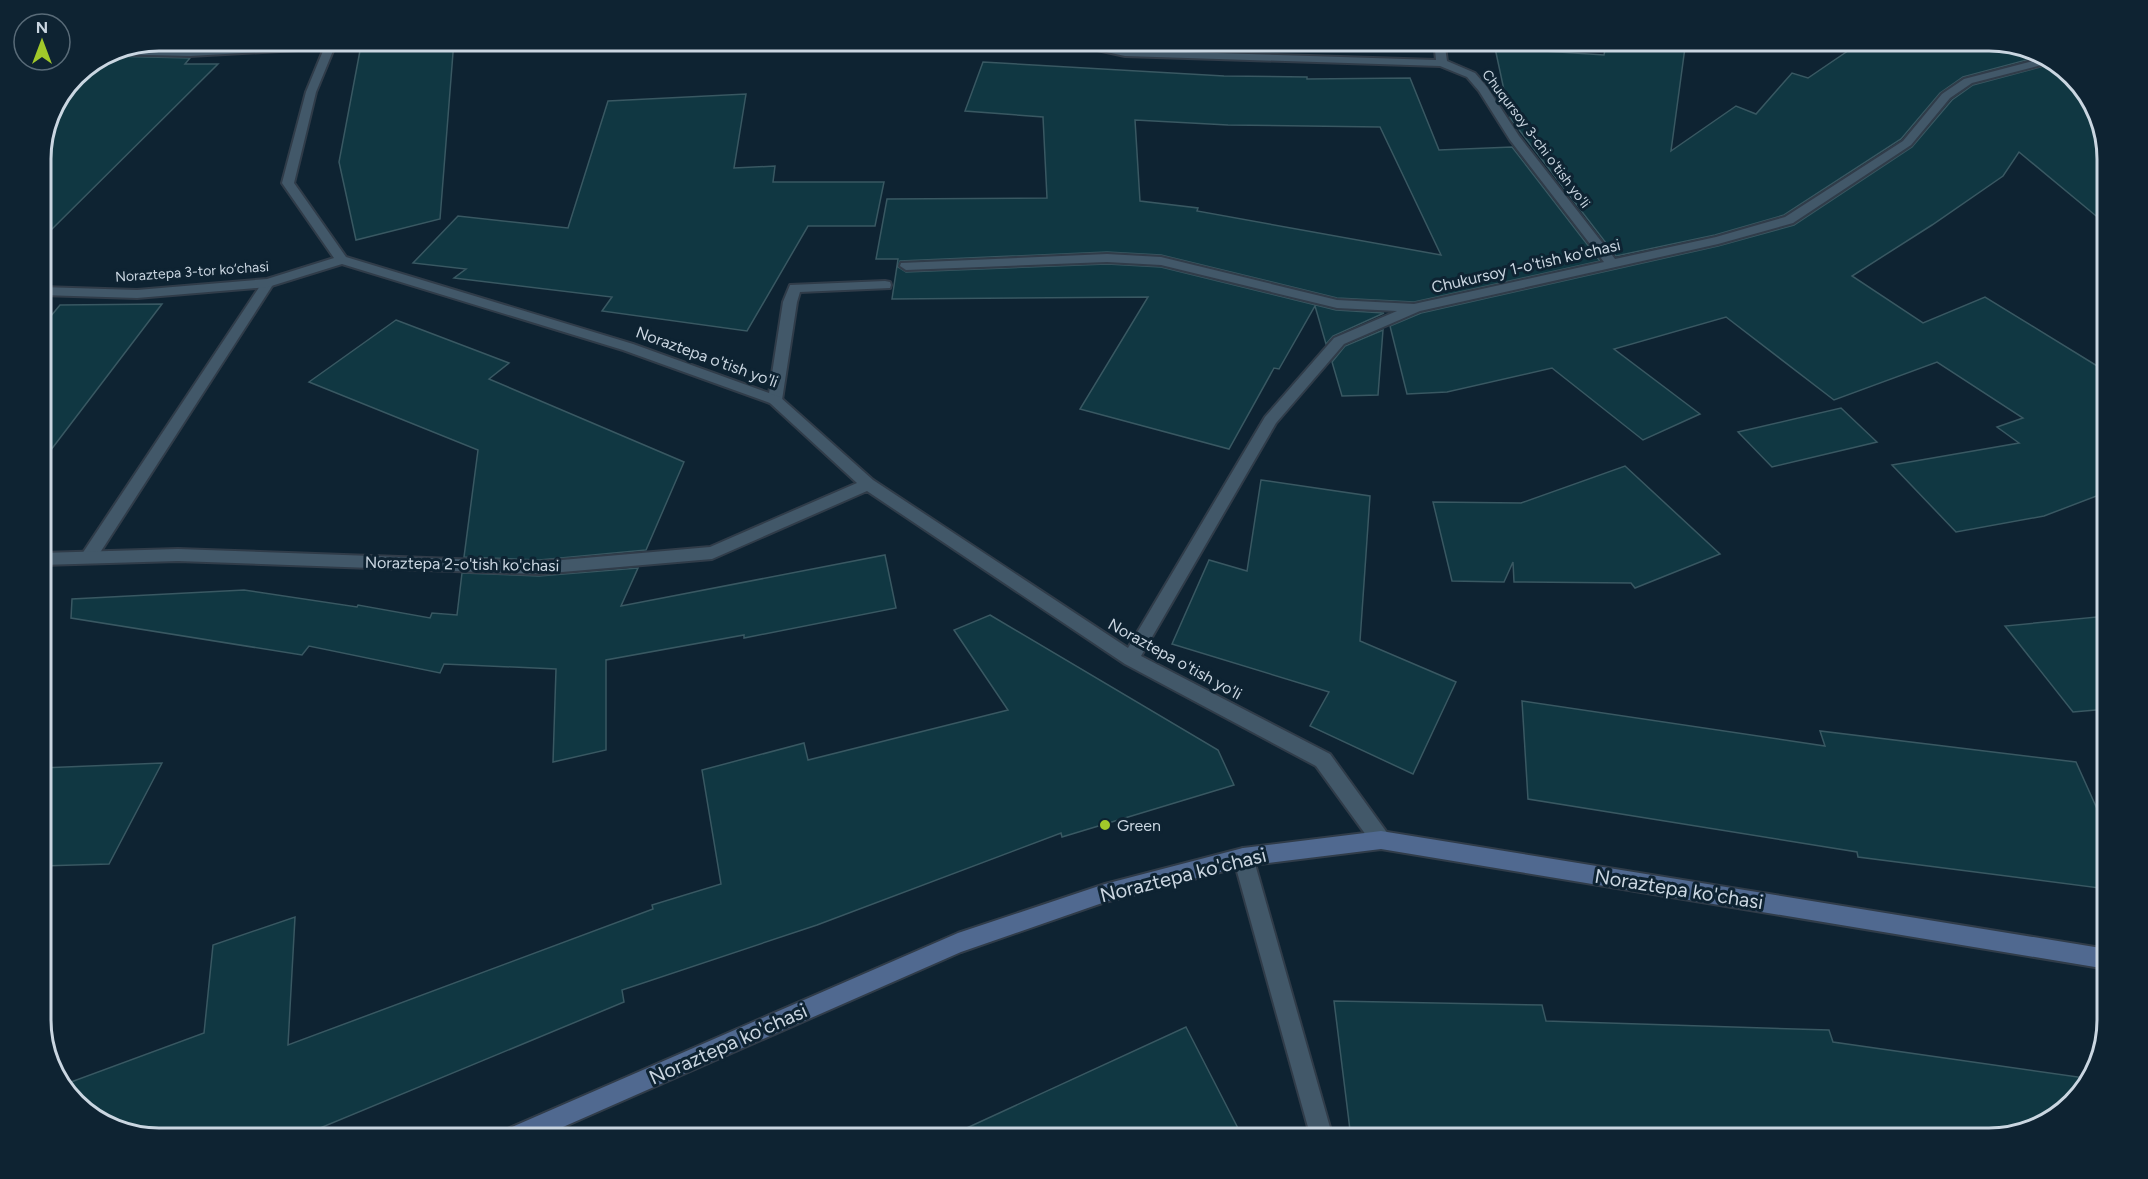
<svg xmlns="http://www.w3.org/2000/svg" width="2148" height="1179" font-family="Figtree,sans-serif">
  <rect width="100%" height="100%" fill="#0e2332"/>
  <g fill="#103742" stroke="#395862" stroke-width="1.5" fill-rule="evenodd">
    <path d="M159 40H208L202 47H126Z"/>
    <path d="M362 40H454L440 219 356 240 339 162Z"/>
    <path d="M1607 40H1686L1671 151 1736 106 1756 114 1792 73 1808 78 1864 40H1989L2045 55 1963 77 1940 93 1901 139 1784 215 1715 235 1616 256 1510 118 1495 48 1604 55Z"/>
    <path d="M105 56 190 58 185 64H218L41 240V151L53 107 75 75Z"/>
    <path d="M983 62 1224 76 1307 77V79L1410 78 1439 150 1512 147 1600 261 1414 302 1337 298 1161 255 1107 252 900 261 898 267 906 272 1107 264 1161 267 1336 310 1384 313 1333 336 1326 344 1315 306 1279 369 1274 368 1229 449 1080 409 1148 297 892 299 898 259H876L887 199 1047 198 1043 117 965 111ZM1135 120 1228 125 1380 127 1441 255 1197 211 1198 208 1140 201Z"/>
    <path d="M2055 63 2091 99 2107 151V225L2019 152 2003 176 1932 225 1852 276 1923 323 1985 297 2107 372V492L2044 516 1956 532 1892 465 2019 443 1997 427 2023 418 1937 362 1834 400 1726 317 1614 349 1700 414 1643 440 1552 368 1447 392 1407 394 1390 326 1421 313 1718 246 1794 225 1912 147 1952 100 1973 85Z"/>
    <path d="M746 94 734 168 775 166 773 182H884L875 226H808L747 331 602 311 612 297 454 278 466 269 413 263 458 216 568 228 608 101Z"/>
    <path d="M162 304 41 463V328L60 305Z"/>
    <path d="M396 320 509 363 489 379 684 462 646 550 539 560 464 557 478 450 309 382Z"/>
    <path d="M1383 330 1378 395 1342 396 1332 362 1345 346Z"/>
    <path d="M1841 408 1877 442 1772 467 1738 432Z"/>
    <path d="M1625 466 1720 554 1635 588 1631 583 1514 582 1513 562 1504 582 1452 581 1433 502 1521 503Z"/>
    <path d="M1261 480 1370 496 1360 641 1456 682 1413 774 1310 726 1329 692 1172 644 1209 560 1247 571Z"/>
    <path d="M885 555 896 608 744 638V635L606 660V750L553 762 556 669 444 664 440 673 309 646 302 655 71 618 72 599 244 590 357 607 358 605 430 618 432 613 457 615 462 573 539 576 638 568 621 606Z"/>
    <path d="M990 615 1218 750 1234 785 1062 837 1061 833 817 925 622 990 624 1002 296 1138H159L100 1123 60 1086 204 1033 213 945 295 917 288 1045 653 909 652 905 721 884 702 770 804 743 808 760 1008 710 954 630Z"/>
    <path d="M2107 616V709L2073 712 2005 626Z"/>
    <path d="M1522 701 1825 746 1820 731 2076 762 2107 831V889L1858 857 1857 852 1528 799Z"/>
    <path d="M162 763 109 864 41 866V768Z"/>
    <path d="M1334 1001 1542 1005 1546 1021 1829 1030 1833 1042 2092 1079 2049 1122 1990 1138H1351Z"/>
    <path d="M1186 1027 1243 1138H945Z"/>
  </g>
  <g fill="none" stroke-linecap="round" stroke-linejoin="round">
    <g stroke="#303c49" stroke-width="4">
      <g id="service">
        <path d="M330 43 334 44V48L190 56 106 54 116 49 190 50Z"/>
        <path d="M268 279 274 283 94 562H82L80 558 82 554 262 283Z"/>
        <path d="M885 281 890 282 891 285 890 288 800 292 797 302 782 400 775 405 770 403 768 400 783 302 790 285Z"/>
      </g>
    </g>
    <g stroke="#303c49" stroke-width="4">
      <g id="minor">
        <path d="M323 40H333L335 46 316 92 294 183 346 257 633 344 780 397 873 480 1128 648 1265 417 1334 338 1397 311 1337 308 1161 265 1107 262 906 270 900 266 901 263 1107 254 1161 257 1337 300 1414 304 1604 262 1510 140 1479 91 1467 77 1440 66 1125 56 1051 40H1075L1125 50 1436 60 1434 40H1444L1447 61 1475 73 1487 87 1519 136 1615 259 1716 237 1785 217 1903 141 1942 94 1964 79 2048 57 2053 62 1972 83 1950 98 1911 145 1793 223 1718 244 1420 311 1344 344 1276 423 1141 656 1330 754 1388 834 1391 840 1388 846 1381 849 1374 846 1316 766 1125 664 867 491 712 559 539 574 178 561 41 565V553L178 549 539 562 710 547 857 483 770 403 623 350 342 264 268 287 137 298 41 295V287L137 290 267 279 334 258 282 183 306 92 325 46Z"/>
        <path d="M1243 848 1250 851 1253 857 1333 1138H1311L1233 857 1236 851Z"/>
      </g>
    </g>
    <g stroke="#303c49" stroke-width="4">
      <path id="secondary" d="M1381 831 2107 949V969L1381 849 1243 866 1105 902 961 952 538 1138H502L505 1130 958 933 1105 884 1243 848Z"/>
    </g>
    <use href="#service" fill="#425869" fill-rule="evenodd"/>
    <use href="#minor" fill="#425869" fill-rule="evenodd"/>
    <use href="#secondary" fill="#506990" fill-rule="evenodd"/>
  </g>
  <circle fill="#a1c92a" stroke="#0e2332" stroke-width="2" cx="1105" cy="825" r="6"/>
  <g text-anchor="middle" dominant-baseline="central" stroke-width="6" stroke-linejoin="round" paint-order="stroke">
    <g font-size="14" fill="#cad6e1" stroke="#0e2332">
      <text transform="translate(1536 139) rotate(53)">Chuqursoy 3-chi o'tish yo'li</text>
      <text transform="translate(192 272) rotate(-4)">Noraztepa 3-tor ko‘chasi</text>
    </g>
    <g font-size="16" fill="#cad6e1" stroke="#0e2332">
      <text transform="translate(1526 266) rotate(-13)">Chukursoy 1-o'tish ko'chasi</text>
      <text transform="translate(707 357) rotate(20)">Noraztepa o'tish yo'li</text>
      <text transform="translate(462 564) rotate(1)">Noraztepa 2-o'tish ko'chasi</text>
      <text transform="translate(1175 659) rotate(29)">Noraztepa o'tish yo'li</text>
    </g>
    <g font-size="16" fill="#cad6e1" stroke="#0e2332" text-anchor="start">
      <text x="1117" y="825">Green</text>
    </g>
    <g font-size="20" fill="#cad6e1" stroke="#0e2332">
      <text transform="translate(1183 875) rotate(-14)">Noraztepa ko'chasi</text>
      <text transform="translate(1679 889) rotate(9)">Noraztepa ko'chasi</text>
      <text transform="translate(728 1044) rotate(-24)">Noraztepa ko'chasi</text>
    </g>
  </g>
  <path d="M0 0H2148V1179H0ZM159 51H1989A108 108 0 0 1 2097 159V1020A108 108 0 0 1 1989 1128H159A108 108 0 0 1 51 1020V159A108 108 0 0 1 159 51Z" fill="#0e2332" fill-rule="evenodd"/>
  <path fill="none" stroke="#cad6e1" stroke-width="3" d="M159 51H1989A108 108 0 0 1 2097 159V1020A108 108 0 0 1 1989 1128H159A108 108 0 0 1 51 1020V159A108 108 0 0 1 159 51Z"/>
  <g transform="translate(42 42)"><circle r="28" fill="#0e2332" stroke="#596b78" stroke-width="1.5"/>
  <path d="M0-4.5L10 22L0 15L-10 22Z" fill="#a1c92a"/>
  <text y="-9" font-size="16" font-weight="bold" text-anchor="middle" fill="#cad6e1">N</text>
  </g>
</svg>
